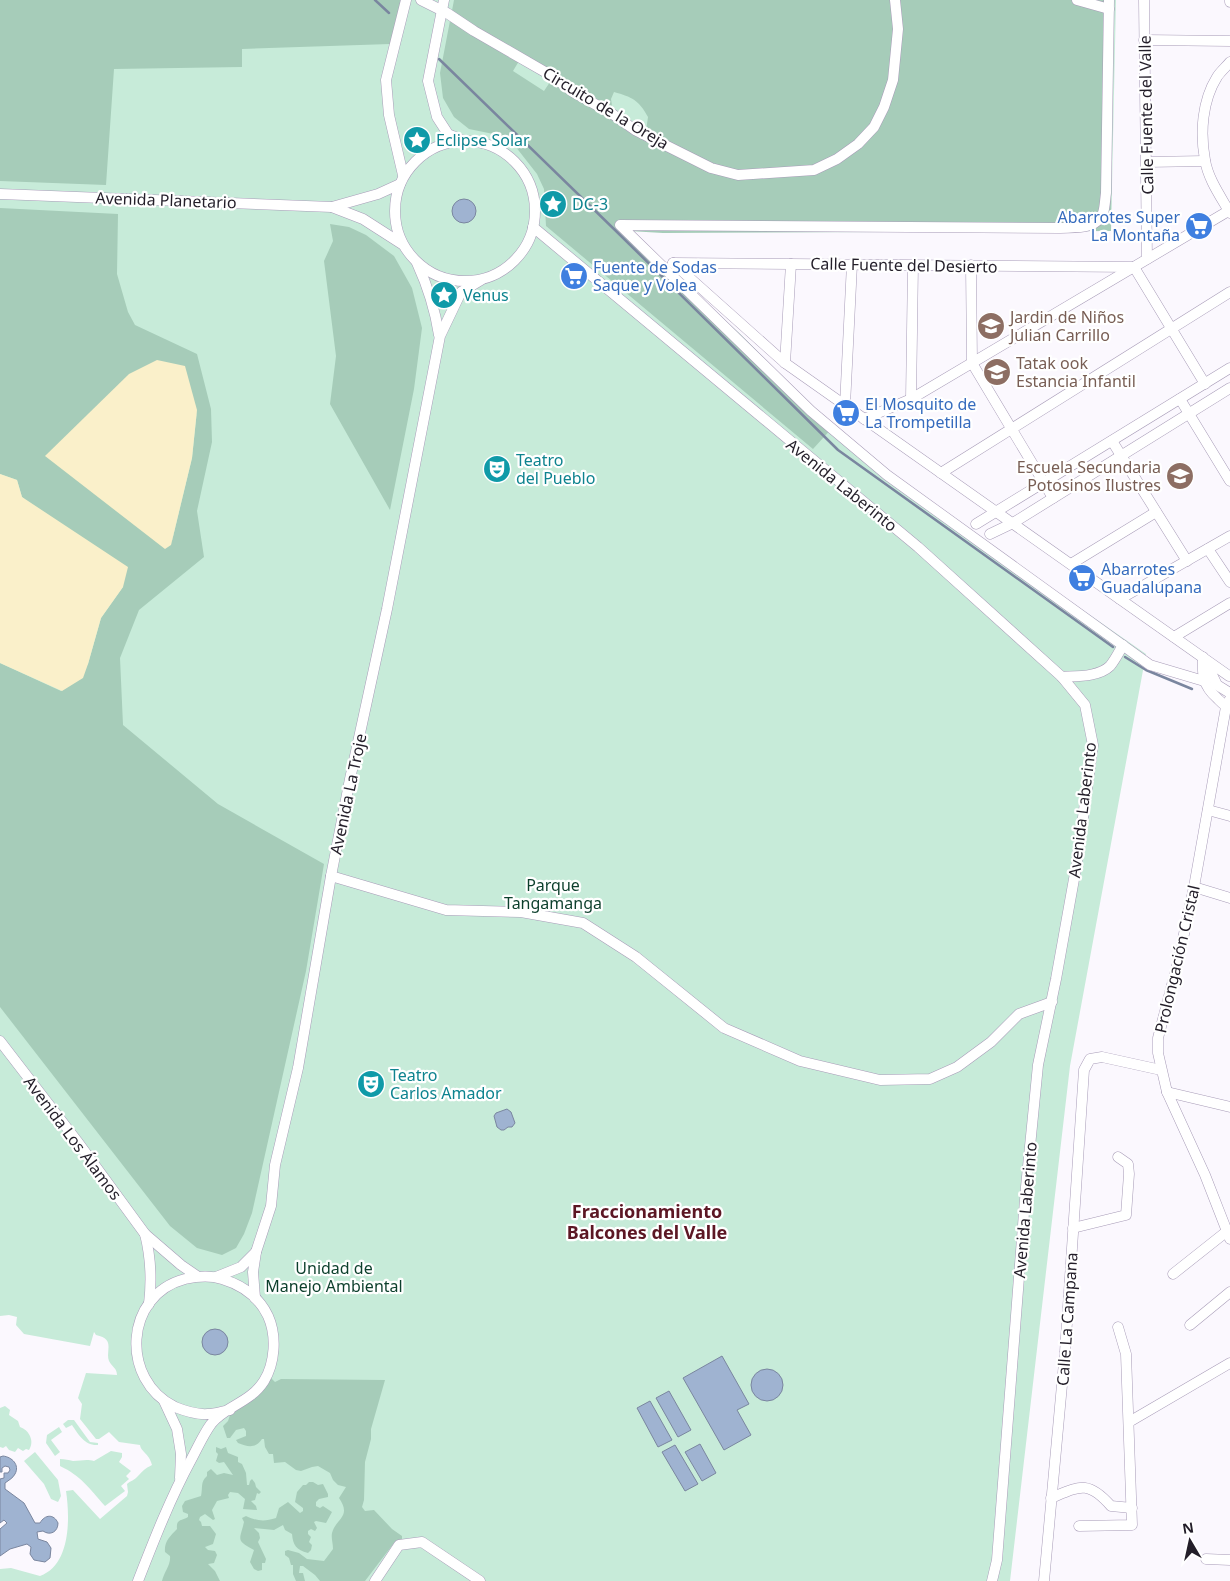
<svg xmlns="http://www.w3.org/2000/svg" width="1230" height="1581" font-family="'Noto Sans',sans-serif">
  <rect width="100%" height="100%" fill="#fbf8fe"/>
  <g fill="#c7ebd9">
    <path d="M0 0H1116L1111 231H629L740 334 833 427 935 507 1146 654 1070 1066 1010 1581H0V1569L11 1568 40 1576C71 1565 70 1517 66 1491L73 1490 100 1519 127 1496 128 1492 127 1484C130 1481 135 1480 138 1476 144 1470 144 1469 152 1465 149 1453 141 1452 140 1445L119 1442 109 1432 99 1439H96L80 1419 82 1404 78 1398 86 1373 117 1375C117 1368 112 1367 109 1361 105 1351 116 1339 96 1335L94 1332 90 1346 24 1334 16 1325 17 1317 9 1315 0 1316Z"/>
    <path d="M5 1406 10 1410 9 1415 18 1421 20 1427C29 1430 35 1441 29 1450L26 1449 23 1451 18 1448 15 1452 9 1450 6 1446 3 1448 0 1447V1408Z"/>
    <path d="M68 1420H74L90 1442 98 1443V1445C85 1446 78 1434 72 1425L66 1428 63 1424Z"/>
    <path d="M59 1427 62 1432 51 1440 60 1452 55 1456 46 1443 47 1435Z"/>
    <path d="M111 1451 122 1453V1457L119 1462 131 1471 126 1476 129 1479 121 1486 125 1491 105 1506C89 1488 81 1476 60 1466V1459C65 1459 69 1460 73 1461 81 1461 86 1459 94 1461Z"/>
    <path d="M35 1452 58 1480 61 1496 58 1502 51 1499 44 1484 24 1461Z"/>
  </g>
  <g fill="#a6ccb9" fill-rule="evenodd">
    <path d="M0 0H403L390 44 242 49V67L114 69 106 185 0 181Z"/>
    <path d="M454 0H1113L1111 231 663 233 629 231 740 334 833 427 813 449 546 226 544 189 537 174 508 137 469 129 454 117 443 98 440 73ZM519 61 550 82 544 91 513 71ZM614 92C632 97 639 100 648 117L646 131 613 112 611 99Z"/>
    <path d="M0 208 118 214 117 274 128 312 135 325 197 354 211 409 212 442 197 511 204 557 139 610 120 658 123 725 218 804 324 864 306 971 252 1213 244 1234 236 1248 222 1255 197 1248 170 1226 0 1007V663L61 691 88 664 101 618 123 587 22 497 17 480 0 474ZM197 410 192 458 171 545Z"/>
    <path d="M330 224 349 227 366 235 394 256 412 288 422 328 414 389 390 510 330 404 336 356 324 261 333 241Z"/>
    <path d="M270 1377 275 1382 281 1379 385 1380 371 1429V1439L365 1462 364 1500 362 1507 365 1511 374 1510 392 1529 402 1536V1540L394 1543 365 1581H320L315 1575 303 1566H300L299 1573H303L305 1581H296L293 1574V1565H291L289 1558 285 1555V1551L288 1550 299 1553 307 1559 324 1561 333 1549C333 1543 331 1538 332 1533 336 1518 352 1517 339 1498L346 1487 338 1485 333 1480 330 1473 318 1466 312 1467 301 1471 296 1470 285 1462 274 1463 273 1454H269L265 1447 264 1439H262C255 1449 248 1447 238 1443L236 1440 246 1436V1431L244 1428 236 1430 230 1438H227L223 1426 228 1421 232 1409Z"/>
    <path d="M216 1447 221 1449 226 1447 228 1453 238 1457V1462L242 1464 246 1473 247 1485H249L250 1481 252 1479 255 1483 256 1487 261 1492 259 1494 257 1493 255 1500 251 1501 256 1506 257 1510 243 1509 245 1499 238 1493 230 1492 228 1495 229 1498 217 1501 212 1510 215 1519 213 1520 205 1514 200 1517 199 1520 201 1522 202 1526H210L216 1534 213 1544 205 1547 208 1550 215 1551 217 1555 214 1563 208 1564 215 1571 220 1581H162C164 1572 171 1565 170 1556L165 1552C164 1542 170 1536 177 1529 176 1519 181 1521 188 1517V1514L183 1512 182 1506 185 1501 201 1496C203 1488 200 1482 207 1476V1472L211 1469 217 1475 224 1473 233 1475 224 1462 219 1463 216 1461 218 1454 216 1452Z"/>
    <path d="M309 1482H313L318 1485 323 1484 328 1494V1497L319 1499 316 1502V1506L320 1508 323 1506 332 1512 326 1523 316 1521 314 1522 317 1528 315 1531 311 1529 308 1531V1534L311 1537 309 1542 312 1545 311 1550 308 1553C296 1550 293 1545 292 1534L285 1530 283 1525 274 1530 254 1528 259 1533 260 1538 258 1542 266 1559 265 1563H262V1570L258 1571 254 1569 250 1562 254 1550C235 1540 240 1540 244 1522L242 1518 246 1516C257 1521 264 1522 276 1518L279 1508 288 1502 300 1513 303 1511V1508L295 1502 297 1492 303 1485H306Z"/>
  </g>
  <g fill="#faf0ca">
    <path d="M157 360 185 366 197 410 192 458 171 545 165 549 45 456 129 374Z"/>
    <path d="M0 474 17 480 22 497 128 567 123 587 101 618 88 664 83 678 62 691 0 663Z"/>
  </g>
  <g fill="#9fb3d1" stroke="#7a869f">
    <circle cx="464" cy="211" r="12"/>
    <path d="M507 1109 511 1112 515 1123 512 1127H508L504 1130H501L497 1127 494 1116 496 1113Z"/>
    <circle cx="215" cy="1342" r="13"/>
    <path d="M722 1356 749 1404 737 1410 751 1435 724 1450 683 1378Z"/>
    <circle cx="767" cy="1385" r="16"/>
    <path d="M669 1391 691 1430 678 1437 656 1398Z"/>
    <path d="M650 1401 672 1440 658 1447 637 1408Z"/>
    <path d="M700 1444 716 1473 702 1481 685 1452Z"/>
    <path d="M675 1445 698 1484 685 1491 662 1452Z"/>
    <path d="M3 1456C12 1457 20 1465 15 1474 13 1478 9 1480 5 1483V1489L24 1503 35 1523H40C45 1514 54 1514 58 1523 58 1532 50 1536 43 1531L37 1532 38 1539 47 1542 51 1548 50 1558 45 1562 34 1560 30 1554 31 1547 27 1544 10 1549 0 1556V1529L7 1523 4 1520 0 1523V1479L4 1478V1473H8L10 1470 9 1467 5 1466 2 1468V1472H0V1457Z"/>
  </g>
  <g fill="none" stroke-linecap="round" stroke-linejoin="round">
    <g stroke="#7a869f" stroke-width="2.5">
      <path d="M375 0 389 13"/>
      <path d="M439 59 616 231 838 450 1113 647"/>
      <path d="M1125 657 1146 670 1192 689"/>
    </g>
    <g stroke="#a89cb8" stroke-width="11">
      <g id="minor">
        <path d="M421 0 447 13 474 31 552 76 573 92 611 113 635 130 711 168 738 175 814 170 837 159 858 144 874 127 884 107 893 80 898 29 895 0"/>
        <path d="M444 0 428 81 437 117 448 134 462 140"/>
        <path d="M1077 0 1109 9"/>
        <path d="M1109 0 1106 193C1105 199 1105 207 1103 213 1097 230 1074 227 1060 228L620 225 811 411 887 475 1150 665 1204 681"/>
        <path d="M1144 0 1147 259"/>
        <path d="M1230 0V2"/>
        <path d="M1144 40 1230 41"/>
        <path d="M1230 62C1226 67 1220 72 1217 77 1202 101 1200 133 1205 160 1208 179 1221 197 1230 213"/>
        <circle cx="465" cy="211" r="70"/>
        <path d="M1147 162 1205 161"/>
        <path d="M403 175 389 115 386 80 406 0"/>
        <path d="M0 194 332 207 378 194 400 184"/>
        <path d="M332 207 363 219 402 244"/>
        <path d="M533 227 918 547 1062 677 1085 705 1093 745 1076 868 1056 979 1038 1065 1026 1187 997 1560 992 1581"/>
        <path d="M417 263C428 287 435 309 439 335"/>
        <path d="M673 263 785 363 1229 676"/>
        <path d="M673 263 1134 267 1205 384"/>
        <path d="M971 265 972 363 1053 498"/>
        <path d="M785 363 791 264"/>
        <path d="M911 399 913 265"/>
        <path d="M1180 399 1230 481"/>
        <path d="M845 405 852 264"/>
        <path d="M864 419 911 399 1230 210"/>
        <path d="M1112 441 1187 561"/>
        <path d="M941 473 1230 292"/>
        <path d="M976 524 1230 368"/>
        <path d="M990 534 1013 523 1230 388"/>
        <path d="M1208 549 1230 582"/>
        <path d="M1071 564 1156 512"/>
        <path d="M1120 599 1230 536"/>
        <path d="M1174 637 1230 603"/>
        <path d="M1203 657C1202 674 1203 686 1217 698 1221 702 1224 706 1230 708"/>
        <path d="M1205 660 1217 685 1230 693"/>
        <path d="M1062 677C1076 676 1099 677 1110 666 1115 660 1119 652 1123 645"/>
        <path d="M1230 699 1226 707 1194 887 1178 962 1158 1038V1053L1167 1092 1205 1175 1230 1239"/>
        <path d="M1208 810 1230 816"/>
        <path d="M331 876 446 910 521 912 583 923 636 957 724 1028 800 1061 880 1080 930 1079 957 1067 991 1042 1019 1014 1052 1002"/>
        <path d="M1194 887 1230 898"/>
        <path d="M0 1041 77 1141 145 1234 181 1265 197 1276"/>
        <path d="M1167 1092 1230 1107"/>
        <path d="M1073 1228 1126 1215 1129 1174 1128 1164 1118 1157"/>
        <path d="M145 1234C151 1258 152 1279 149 1304"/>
        <path d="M1173 1274 1226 1232"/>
        <path d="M216 1277 241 1267 256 1252"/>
        <path d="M255 1298 253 1272 256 1252 271 1206 275 1165 298 1068 331 876 350 779 387 609 440 336 461 292 481 280"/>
        <path d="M1190 1325 1230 1292"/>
        <path d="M164 1401 177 1429 181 1454 180 1478"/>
        <path d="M1129 1422 1230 1363"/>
        <path d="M1051 1498C1080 1486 1088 1480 1111 1506L1132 1508"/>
        <path d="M1079 1526 1132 1525 1126 1354 1118 1327"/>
        <path d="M1206 1559 1230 1560"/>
        <path d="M138 1581C154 1540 170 1499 191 1460 198 1447 203 1435 211 1424 225 1406 250 1403 264 1381 275 1363 277 1336 268 1316 259 1297 242 1285 222 1279 210 1275 198 1276 185 1279 124 1295 120 1380 175 1407 185 1411 197 1415 208 1414 215 1414 223 1411 230 1410"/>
        <path d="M375 1581 399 1545 422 1542 480 1581"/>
        <path d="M1044 1581 1065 1352 1084 1070 1090 1059 1102 1057 1161 1070"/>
      </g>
    </g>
    <use href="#minor" stroke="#fff" stroke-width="10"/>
  </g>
  <defs>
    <g id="sight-disc" transform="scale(1.4375)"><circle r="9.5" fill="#0f9aa8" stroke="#fff"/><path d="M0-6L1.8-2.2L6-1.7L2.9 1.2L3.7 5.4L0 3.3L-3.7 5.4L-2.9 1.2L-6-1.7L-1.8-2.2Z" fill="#fff"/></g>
    <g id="supermarket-disc" transform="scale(1.4375)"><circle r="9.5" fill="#3f7fe0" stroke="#fff"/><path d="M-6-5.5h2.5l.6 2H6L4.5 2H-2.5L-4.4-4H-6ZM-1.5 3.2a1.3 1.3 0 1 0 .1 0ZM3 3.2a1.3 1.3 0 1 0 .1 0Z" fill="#fff"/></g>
    <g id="school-disc" transform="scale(1.4375)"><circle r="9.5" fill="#8d6e63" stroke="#fff"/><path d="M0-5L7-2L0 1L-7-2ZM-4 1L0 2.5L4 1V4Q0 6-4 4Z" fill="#fff"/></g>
    <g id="theatre-disc" transform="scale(1.4375)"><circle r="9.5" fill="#0f9aa8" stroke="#fff"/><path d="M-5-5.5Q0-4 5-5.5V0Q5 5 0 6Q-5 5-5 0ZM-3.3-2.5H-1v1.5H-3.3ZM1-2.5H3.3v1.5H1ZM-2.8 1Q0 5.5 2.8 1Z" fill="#fff"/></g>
  </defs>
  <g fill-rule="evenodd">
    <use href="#sight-disc" x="417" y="140"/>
    <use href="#sight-disc" x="553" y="204"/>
    <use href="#supermarket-disc" x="1199" y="226"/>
    <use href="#supermarket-disc" x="574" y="276"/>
    <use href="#sight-disc" x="444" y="295"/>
    <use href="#school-disc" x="991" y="326"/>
    <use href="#school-disc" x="997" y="372"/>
    <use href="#supermarket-disc" x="846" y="413"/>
    <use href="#theatre-disc" x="497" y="469"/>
    <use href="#school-disc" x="1180" y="476"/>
    <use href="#supermarket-disc" x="1082" y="578"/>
    <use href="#theatre-disc" x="371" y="1084"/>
  </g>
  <g text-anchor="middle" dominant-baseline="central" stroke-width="4.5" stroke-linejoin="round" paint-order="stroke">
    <g font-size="16" fill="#231e29" stroke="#fff">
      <text transform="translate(606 108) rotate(31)">Circuito de la Oreja</text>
      <text transform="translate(1146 115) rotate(-91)">Calle Fuente del Valle</text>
      <text transform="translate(166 200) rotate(2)">Avenida Planetario</text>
      <text transform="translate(904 265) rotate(1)">Calle Fuente del Desierto</text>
      <text transform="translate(842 485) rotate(39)">Avenida Laberinto</text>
      <text transform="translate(348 794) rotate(-78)">Avenida La Troje</text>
      <text transform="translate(1082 810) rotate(-83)">Avenida Laberinto</text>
      <text transform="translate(1177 959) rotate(-77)">Prolongación Cristal</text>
      <text transform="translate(73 1138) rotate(53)">Avenida Los Álamos</text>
      <text transform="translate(1025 1210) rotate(-85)">Avenida Laberinto</text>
      <text transform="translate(1067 1319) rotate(-86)">Calle La Campana</text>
    </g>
    <g font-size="16" fill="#0d838f" stroke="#fff" text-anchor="start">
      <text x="436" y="140">Eclipse Solar</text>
      <text x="572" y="204">DC-3</text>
      <text x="463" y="295">Venus</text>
      <text x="516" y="460">Teatro<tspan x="516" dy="18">del Pueblo</tspan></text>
      <text x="390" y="1075">Teatro<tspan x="390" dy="18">Carlos Amador</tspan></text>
    </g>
    <g font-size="16" fill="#366cbe" stroke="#fff" text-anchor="start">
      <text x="1180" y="217" text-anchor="end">Abarrotes Super<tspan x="1180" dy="18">La Montaña</tspan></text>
      <text x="593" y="267">Fuente de Sodas<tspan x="593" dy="18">Saque y Volea</tspan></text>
      <text x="865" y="404">El Mosquito de<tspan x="865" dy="18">La Trompetilla</tspan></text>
      <text x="1101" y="569">Abarrotes<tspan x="1101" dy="18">Guadalupana</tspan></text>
    </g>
    <g font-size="16" fill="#785e54" stroke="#fff" text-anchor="start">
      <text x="1010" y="317">Jardin de Niños<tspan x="1010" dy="18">Julian Carrillo</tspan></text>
      <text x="1016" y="363">Tatak ook<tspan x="1016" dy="18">Estancia Infantil</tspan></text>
      <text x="1161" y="467" text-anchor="end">Escuela Secundaria<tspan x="1161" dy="18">Potosinos Ilustres</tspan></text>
    </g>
    <g font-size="16" fill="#0c3f2c" stroke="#fff">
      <text x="553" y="885">Parque<tspan x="553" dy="18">Tangamanga</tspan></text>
      <text x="334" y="1268">Unidad de<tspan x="334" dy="18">Manejo Ambiental</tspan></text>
    </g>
    <g font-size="18" font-weight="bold" fill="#5c1724" stroke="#fff">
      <text x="647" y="1211">Fraccionamiento<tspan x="647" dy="21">Balcones del Valle</tspan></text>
    </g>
  </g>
  <g transform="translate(1190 1541) rotate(351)" stroke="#ffffff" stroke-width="4" paint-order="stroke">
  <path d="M0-4L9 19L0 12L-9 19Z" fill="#231e29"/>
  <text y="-8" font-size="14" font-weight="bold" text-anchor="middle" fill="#231e29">N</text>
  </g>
</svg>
